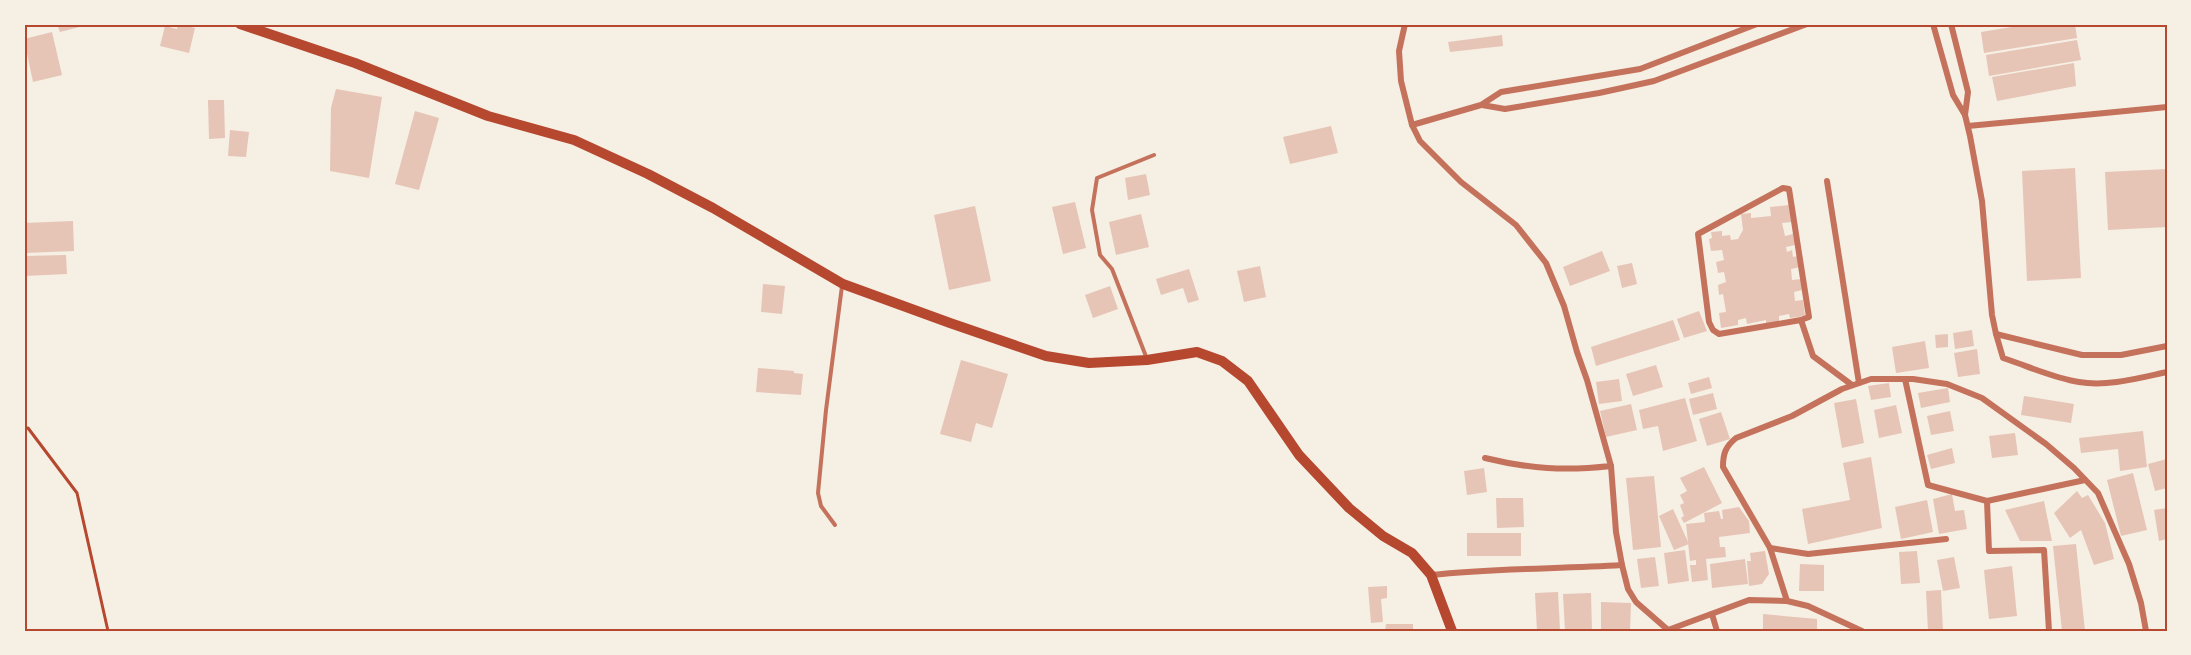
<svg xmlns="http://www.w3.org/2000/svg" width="2191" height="655" font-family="'Times New Roman',serif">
  <rect width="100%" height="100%" fill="#f6efe4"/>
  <g fill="#e6c5b7">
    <path d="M57 24H86L87 25 60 32Z"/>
    <path d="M178 24 195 28 189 53 160 46 165 26 177 29Z"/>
    <path d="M2030 24H2075L2077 38 1984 53 1981 32Z"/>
    <path d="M52 32 62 75 33 82 24 39Z"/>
    <path d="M1502 35 1503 46 1450 52 1448 42Z"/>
    <path d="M2077 40 2081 60 1989 76 1986 55Z"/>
    <path d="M2074 63 2076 86 1997 101 1992 77Z"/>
    <path d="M336 89 382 97 369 178 330 171 331 108Z"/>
    <path d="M208 100H224L225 138 209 139Z"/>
    <path d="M415 111 439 118 419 190 395 184Z"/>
    <path d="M1331 126 1338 153 1290 164 1283 137Z"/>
    <path d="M230 130 249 132 246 157 228 156Z"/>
    <path d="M2075 168 2081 278 2027 281 2022 171Z"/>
    <path d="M2167 169V227L2108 230 2105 172Z"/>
    <path d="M1146 174 1150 195 1128 200 1125 178Z"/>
    <path d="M1075 202 1086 248 1063 254 1052 207Z"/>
    <path d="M1789 205 1792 222 1782 223 1785 236 1793 234 1795 245 1786 247 1787 252 1792 250 1793 257 1798 256 1800 267 1791 269 1792 280 1801 279 1802 290 1794 292 1795 301 1803 300 1805 316 1790 318 1789 314 1779 316V323L1766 325V320L1747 324 1746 318 1738 320V325L1721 328 1719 313 1726 312 1723 294 1719 295 1718 285 1726 282 1724 272 1718 273 1716 262 1724 260 1722 250 1711 251 1709 239 1712 238 1711 232 1722 231V236L1730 235 1731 240 1738 239 1743 230 1741 214 1751 213V218L1771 216 1770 207Z"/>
    <path d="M975 206 991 281 949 290 934 215Z"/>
    <path d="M1141 214 1149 247 1116 255 1109 222Z"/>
    <path d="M73 221 74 251 25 253 24 223Z"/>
    <path d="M1602 251 1610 271 1570 286 1563 267Z"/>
    <path d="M66 255 67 274 25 276V256Z"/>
    <path d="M1632 263 1637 284 1622 288 1617 266Z"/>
    <path d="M1260 266 1266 297 1244 302 1237 271Z"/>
    <path d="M1189 269 1199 300 1188 303 1183 288 1161 295 1156 279Z"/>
    <path d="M763 284 785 286 782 314 761 312Z"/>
    <path d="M1110 286 1118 309 1093 318 1085 295Z"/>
    <path d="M1699 311 1707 331 1684 338 1677 319Z"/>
    <path d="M1673 320 1680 340 1596 366 1591 347Z"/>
    <path d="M1972 330 1974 346 1955 349 1953 333Z"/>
    <path d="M1948 334V347L1936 348 1935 335Z"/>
    <path d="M1925 341 1929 368 1896 373 1892 347Z"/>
    <path d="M1977 349 1980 374 1958 377 1954 353Z"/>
    <path d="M961 360 1008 374 992 428 976 423 971 442 940 434Z"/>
    <path d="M1656 365 1663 387 1633 396 1626 374Z"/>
    <path d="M758 368 794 371V373L803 374 801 395 756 392Z"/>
    <path d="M1709 377 1712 388 1691 394 1688 383Z"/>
    <path d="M1619 379 1622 401 1599 404 1596 382Z"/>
    <path d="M1889 383 1891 397 1871 400 1868 386Z"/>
    <path d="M1948 388 1950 402 1921 408 1918 393Z"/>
    <path d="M1713 393 1717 409 1693 415 1689 399Z"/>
    <path d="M2024 396 2074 404 2071 423 2021 415Z"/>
    <path d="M1685 398 1697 441 1663 451 1658 426 1643 429 1639 410Z"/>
    <path d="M1856 399 1864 443 1842 448 1834 403Z"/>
    <path d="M1631 404 1637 430 1606 437 1600 411Z"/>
    <path d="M1896 405 1902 433 1879 438 1874 410Z"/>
    <path d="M1950 411 1954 431 1931 435 1927 416Z"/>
    <path d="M1721 412 1730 439 1707 446 1699 419Z"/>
    <path d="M2143 431 2147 467 2120 471 2118 449 2081 453 2079 438Z"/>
    <path d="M2015 433 2018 455 1992 458 1989 436Z"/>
    <path d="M1952 448 1955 463 1931 469 1927 455Z"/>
    <path d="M1871 457 1882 528 1808 544 1802 509 1850 500 1843 463Z"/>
    <path d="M2167 459V488L2155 491 2148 464Z"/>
    <path d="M1704 467 1722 503 1684 523 1681 518 1684 516 1680 505 1684 503 1680 495 1687 491 1680 478Z"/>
    <path d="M1484 468 1487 492 1467 495 1464 471Z"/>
    <path d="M2133 473 2147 530 2121 536 2107 480Z"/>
    <path d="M1654 476 1661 547 1633 550 1626 478Z"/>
    <path d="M2077 491 2082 498 2088 495 2105 523 2114 559 2094 565 2081 530 2070 538 2054 513Z"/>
    <path d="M1952 494 1955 511 1964 510 1967 529 1939 534 1933 499Z"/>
    <path d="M1496 498H1523L1524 527 1497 528Z"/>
    <path d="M1927 500 1933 532 1901 539 1895 507Z"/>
    <path d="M2044 501 2052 541H2020L2005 510Z"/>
    <path d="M1739 507 1749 521 1750 533 1719 537 1720 547H1725L1726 557 1706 559 1708 580 1692 582 1690 565H1696V560L1690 561 1686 524 1705 522 1704 513 1719 511 1721 519H1723L1722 510Z"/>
    <path d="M2167 508V539L2159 541 2154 510Z"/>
    <path d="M1673 509 1689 544 1674 550 1659 516Z"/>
    <rect x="1467" y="533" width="54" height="23"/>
    <path d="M2076 544 2085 631H2062L2053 546Z"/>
    <path d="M1685 550 1689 581 1668 584 1664 553Z"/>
    <path d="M1765 551 1769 574 1762 584 1749 586 1747 561H1751L1750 553Z"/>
    <path d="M1917 551 1920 583 1901 584 1899 552Z"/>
    <path d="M1655 557 1659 586 1641 588 1637 559Z"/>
    <path d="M1954 557 1960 588 1943 591 1937 560Z"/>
    <path d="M1745 559 1748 584 1712 588 1710 564Z"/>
    <path d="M1800 564 1824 565V591H1799Z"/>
    <path d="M2012 566 2017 616 1989 619 1984 570Z"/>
    <path d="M1387 586V598L1381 599 1383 622 1371 623 1368 587Z"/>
    <path d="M1941 590 1943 631H1928L1926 591Z"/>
    <path d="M1558 592 1560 630 1537 631 1535 593Z"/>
    <path d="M1591 593 1592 631H1565L1563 594Z"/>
    <path d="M1601 602 1631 603 1630 631H1601Z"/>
    <path d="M1763 614 1817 619V631H1763Z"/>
    <path d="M1386 624H1413V631H1385Z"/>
  </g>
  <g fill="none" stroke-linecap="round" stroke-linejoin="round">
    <path stroke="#b5482f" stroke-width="3" d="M24 429 28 428 77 493 108 631"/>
    <g stroke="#c5725c" stroke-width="4">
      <path d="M1147 359 1112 269 1100 255 1092 210 1097 178 1154 155"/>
      <path d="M835 525 821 506 818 493 826 410 842 286"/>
    </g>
    <g stroke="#c5725c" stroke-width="6">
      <path d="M1405 24 1399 51 1401 81 1412 125 1420 141 1461 182 1516 225 1546 263 1564 306 1577 352 1587 380 1611 466C1565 471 1530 469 1485 458"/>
      <path d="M1933 24 1953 95 1965 115 1970 136 1982 201 1992 315 1996 334"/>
      <path d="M1951 24 1968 92 1965 115"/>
      <path d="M1482 105 1505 109 1599 93 1654 81 1807 24"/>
      <path d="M1412 125 1481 105 1501 92 1640 69 1757 24"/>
      <path d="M1968 126 2167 107"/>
      <path d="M1827 181 1859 383"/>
      <path d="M1801 320 1719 334 1713 330 1709 322 1698 234 1783 188 1789 189 1809 317 1801 320 1813 356 1852 385"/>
      <path d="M2167 346 2121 355H2082L1996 334 2003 358C2028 366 2053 378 2079 382 2107 387 2139 378 2167 372"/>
      <path d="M1905 379 1928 485 1987 501 2085 480"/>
      <path d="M1611 466 1616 532 1622 565"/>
      <path d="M1987 501 1989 551 2044 550 2049 631"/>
      <path d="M1770 548 1808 554 1946 539"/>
      <path d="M1431 575C1494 568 1558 569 1622 565L1628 589 1636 602 1668 630"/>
      <path d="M1787 601 1770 548 1723 467C1723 454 1725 447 1736 438L1792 416 1842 389 1871 379H1913L1947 384 1982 398 2046 444 2074 468 2098 493 2129 564 2141 603 2146 631"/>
      <path d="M1712 614 1717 631"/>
      <path d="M1668 630 1749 600 1787 601 1808 606 1862 631"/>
    </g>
    <path stroke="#b5482f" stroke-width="10" d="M240 24 355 63 488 116 574 140 648 174 713 208 843 284 950 323 1046 356 1089 363 1147 360 1197 352 1222 361 1248 381 1299 455 1349 508 1383 536 1412 553 1431 575 1452 631"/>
  </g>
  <rect width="2191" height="655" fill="none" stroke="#f6efe4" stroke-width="51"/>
  <rect x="26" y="26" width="2140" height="604" fill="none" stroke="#b5482f" stroke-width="2"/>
</svg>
